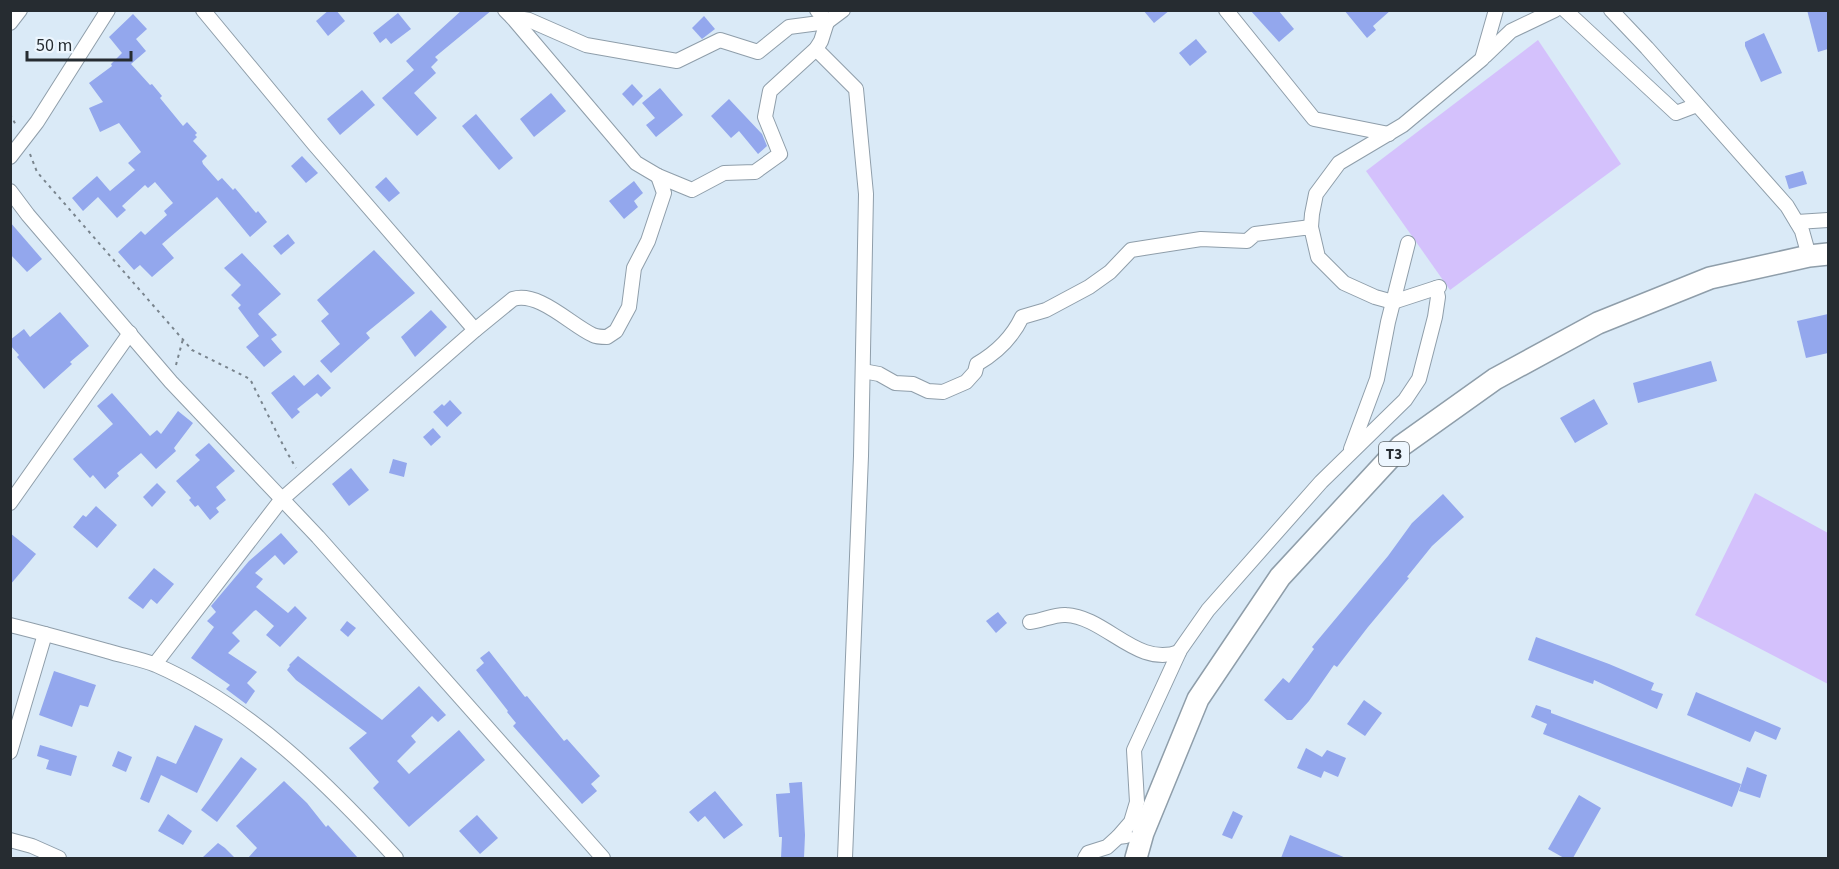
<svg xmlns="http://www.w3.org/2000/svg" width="1839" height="869" font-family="'Source Sans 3',sans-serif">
  <rect width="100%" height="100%" fill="#daeaf7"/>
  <g fill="#d4c1fc">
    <path d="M1538 40 1621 164 1450 290 1366 171Z"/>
    <path d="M1755 493 1828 533V684L1695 615Z"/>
  </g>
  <g fill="#93a7ed">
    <path d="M329 10H336L345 21 328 36 316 21Z"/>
    <path d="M462 10H492L435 57 438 60 431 67 436 73 414 93 437 118 417 136 382 98 414 70 406 61Z"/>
    <path d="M1143 10H1170L1154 23Z"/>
    <path d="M1250 10H1278L1294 29 1279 42Z"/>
    <path d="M1344 10H1391L1373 26 1376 30 1367 38Z"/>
    <path d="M1807 10H1828V49L1818 52Z"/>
    <path d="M398 13 411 29 391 44 386 38 380 43 373 33Z"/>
    <path d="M133 14 147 29 136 39 146 51 131 64 150 85 152 84 162 96 160 98 183 126 187 122 197 133 195 135 197 137 193 141 207 156 202 161 203 164 218 181 222 178 233 190 235 188 256 213 258 211 267 222 250 237 217 197 162 244 174 258 152 277 140 265 134 270 118 252 141 231 145 235 167 215 164 211 173 203 155 182 148 188 145 185 122 206 126 210 117 218 98 197 83 211 72 198 97 176 110 191 135 170 128 163 141 152 119 123 100 132 89 108 103 102 89 83 112 66 111 64 122 53 109 37Z"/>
    <path d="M704 16 715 29 702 39 692 28Z"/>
    <path d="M1764 33 1782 73 1761 82 1745 46V42Z"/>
    <path d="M1196 39 1207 52 1190 66 1179 53Z"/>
    <path d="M632 84 643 96 633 106 622 94Z"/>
    <path d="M660 88 683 115 656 137 646 125 655 118 642 103Z"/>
    <path d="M362 90 375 105 340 135 327 119Z"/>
    <path d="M551 93 566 111 534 137 520 119Z"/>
    <path d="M729 99 762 134 767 146 758 154 739 131 731 138 711 116Z"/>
    <path d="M476 114 513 158 499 170 462 126Z"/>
    <path d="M302 156 318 173 306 183 291 166Z"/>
    <path d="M1803 171 1807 184 1789 189 1785 176Z"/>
    <path d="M386 177 400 193 389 202 375 187Z"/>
    <path d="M634 181 643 193 634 201 638 207 624 219 609 201Z"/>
    <path d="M10 222 42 259 27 272 10 254Z"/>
    <path d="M288 234 295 243 281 255 273 246Z"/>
    <path d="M374 250 415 293 366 333 370 338 331 373 320 361 340 344 321 321 329 314 317 300Z"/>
    <path d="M242 253 281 294 258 314 277 335 271 339 282 352 264 367 246 347 259 336 238 308 241 305 231 295 241 285 224 268Z"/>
    <path d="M431 310 447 327 415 357 401 337Z"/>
    <path d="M60 312 89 346 70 362 72 364 44 389 17 357 19 355 10 345V340L24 329 30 337Z"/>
    <path d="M1828 314V353L1806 358 1797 321Z"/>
    <path d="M1711 361 1717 381 1638 403 1633 383Z"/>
    <path d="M318 374 331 388 321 397 317 393 297 409 300 412 292 419 271 393 294 375 304 386Z"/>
    <path d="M112 393 150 436 157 430 161 434 178 411 193 423 174 448 176 451 156 469 141 453 117 473 119 476 105 489 93 475 90 478 73 459 113 424 97 406Z"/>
    <path d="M1594 399 1608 424 1575 443 1560 418Z"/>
    <path d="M450 400 462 413 447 427 433 412 442 404 444 406Z"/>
    <path d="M433 428 441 437 431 446 423 437Z"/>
    <path d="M209 443 235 471 216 487 226 500 216 508 219 512 210 520 198 505 195 507 189 500 191 498 176 481 200 460 195 455Z"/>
    <path d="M393 459 407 463 404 477 389 473Z"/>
    <path d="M351 468 369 490 349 506 332 484Z"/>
    <path d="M157 483 166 492 152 507 143 497Z"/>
    <path d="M1443 494 1464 517 1432 546 1407 577 1409 578 1368 627 1337 667 1334 665 1309 701 1292 720H1287L1264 700 1283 678 1289 683 1314 649 1312 647 1388 556 1412 523Z"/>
    <path d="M96 506 117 525 97 548 73 527 83 515 86 517Z"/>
    <path d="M10 533 36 554 10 585Z"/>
    <path d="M281 533 298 552 284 565 275 555 255 573 263 579 256 587 288 613 295 606 307 618 280 647 266 635 274 626 256 610 254 611 232 633 240 641 228 653 257 672 247 683 255 691 246 704 226 689 230 685 191 658 214 627 207 621 216 612 211 606 249 561Z"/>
    <path d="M154 568 174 584 157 604 151 599 143 609 128 598Z"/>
    <path d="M998 612 1007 623 996 633 986 621Z"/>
    <path d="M347 621 356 628 348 637 340 630Z"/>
    <path d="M1536 637 1609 664 1654 683 1651 690 1663 694 1657 709 1594 680 1593 684 1528 660Z"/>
    <path d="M489 651 525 697 527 696 564 741 567 739 600 776 591 784 597 791 582 804 513 726 516 723 507 712 508 711 476 670 484 663 480 658Z"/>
    <path d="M298 656 382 720 419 686 446 715 438 722 432 716 411 736 416 742 397 761 409 774 459 730 485 760 409 827 373 788 379 782 349 748 367 733 296 680 287 670 290 666 289 665Z"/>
    <path d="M54 671 96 685 88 707 80 705 72 727 39 715Z"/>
    <path d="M1696 692 1781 728 1776 740 1755 731 1750 742 1687 715Z"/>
    <path d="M1364 700 1382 713 1365 736 1347 724Z"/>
    <path d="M1536 705 1551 710V713L1741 784 1732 807 1543 734 1547 724 1531 717Z"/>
    <path d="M195 725 223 739 197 793 161 775 149 803 140 799 157 756 176 764Z"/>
    <path d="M40 745 77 756 71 776 46 769 49 760 37 756Z"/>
    <path d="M1306 748 1322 757 1327 750 1346 758 1338 777 1324 771 1321 778 1297 768Z"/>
    <path d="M118 751 132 757 126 772 112 766Z"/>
    <path d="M241 757 257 769 217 822 201 810Z"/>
    <path d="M1747 767 1767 775 1760 798 1739 791Z"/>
    <path d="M284 781 307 803 326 827 328 825 358 858H248L257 848 236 826Z"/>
    <path d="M802 782 805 835 804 858H781L782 837H779L776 794 790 793 789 783Z"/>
    <path d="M715 791 743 825 724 839 705 816 698 822 689 812Z"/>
    <path d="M1579 795 1601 808 1573 858H1564L1548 849Z"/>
    <path d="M1233 811 1243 816 1232 839 1222 835Z"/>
    <path d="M168 814 192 831 183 845 158 831Z"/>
    <path d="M477 815 498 838 480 854 459 831Z"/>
    <path d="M1290 835 1346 858H1281Z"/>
    <path d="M218 843 225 848 235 858H202Z"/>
  </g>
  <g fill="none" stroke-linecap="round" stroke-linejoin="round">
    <g stroke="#8f9eaa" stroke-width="16">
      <g id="minor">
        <path d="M203 10 314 144 475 330"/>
        <path d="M505 10 512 17 529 20 586 45 677 61 720 40 758 52 789 27 827 22 843 10"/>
        <path d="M817 10 827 22"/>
        <path d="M1226 10 1314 119 1389 134"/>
        <path d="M1565 10 1676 113 1697 105"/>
        <path d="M1611 10 1647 48 1787 206 1802 231 1809 256"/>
        <path d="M512 17 636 163 658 176"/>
        <path d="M10 23 20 10"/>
        <path d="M816 49 856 89 866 194 861 456 845 858"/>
        <path d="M1485 56 1511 31 1555 10"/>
        <path d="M10 157 37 122 108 10"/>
        <path d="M10 191 28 215 171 382 318 537 603 858"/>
        <path d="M1797 222 1828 220"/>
        <path d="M1311 227 1312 214 1316 194 1339 163 1403 125 1482 59 1496 10"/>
        <path d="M863 371 879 374 895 383 913 384 928 391 943 392 966 382 975 372 977 364C996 353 1012 338 1022 317L1046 310 1089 287 1110 272 1131 250 1201 239 1247 241 1255 234 1311 227 1318 257 1344 283 1375 297 1393 302 1439 287"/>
        <path d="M1351 449 1377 379 1388 322 1408 243"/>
        <path d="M10 503 130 333"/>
        <path d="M1030 622C1041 621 1055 614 1066 615 1106 617 1137 668 1179 652"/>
        <path d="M10 625C43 633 75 642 107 651 123 656 141 659 156 665 250 706 328 784 396 858"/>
        <path d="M155 664 281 500 475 330 513 299C539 291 571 325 593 335 597 337 602 337 607 337L616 331 629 307 634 268 648 241 664 193 658 176 692 190 724 173 755 172 780 154 765 117 770 91 816 49 821 41 827 22"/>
        <path d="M10 752 45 634"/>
        <path d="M1118 837 1131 822 1137 802 1134 750 1180 650 1208 610 1321 482 1405 400 1419 379 1435 317 1438 297 1436 288"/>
        <path d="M10 840 32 846 59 858"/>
        <path d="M1085 858 1088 853 1107 847 1118 837 1126 836"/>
      </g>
    </g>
    <g stroke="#8f9eaa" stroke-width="24">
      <path id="highway" d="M1136 858 1143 833 1198 699 1280 577 1401 446 1495 379 1598 323 1710 278 1809 256 1828 254"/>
    </g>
    <g stroke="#79848d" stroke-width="2" stroke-dasharray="3 4.5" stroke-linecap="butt">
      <path d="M10 114 17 127"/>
      <path d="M30 154 37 172 192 350 250 379 284 447 296 468"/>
      <path d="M176 365 183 339"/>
    </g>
    <use href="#minor" stroke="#fff" stroke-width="14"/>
    <use href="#highway" stroke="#fff" stroke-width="21"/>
  </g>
  <g text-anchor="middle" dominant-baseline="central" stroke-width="4.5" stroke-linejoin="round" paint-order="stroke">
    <rect fill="#edf6fe" stroke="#62696e" stroke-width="1.5" x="1379" y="442" width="30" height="24" rx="4.5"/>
    <g font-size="15" font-weight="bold" fill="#262c31">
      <text x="1394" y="454">T3</text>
    </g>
  </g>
  <rect width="1839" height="869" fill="none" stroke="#262c31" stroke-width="24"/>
  <path d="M27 51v9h104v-9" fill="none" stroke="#262c31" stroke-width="3"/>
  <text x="36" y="51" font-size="18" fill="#262c31" stroke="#edf6fe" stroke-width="4.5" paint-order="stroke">50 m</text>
</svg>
